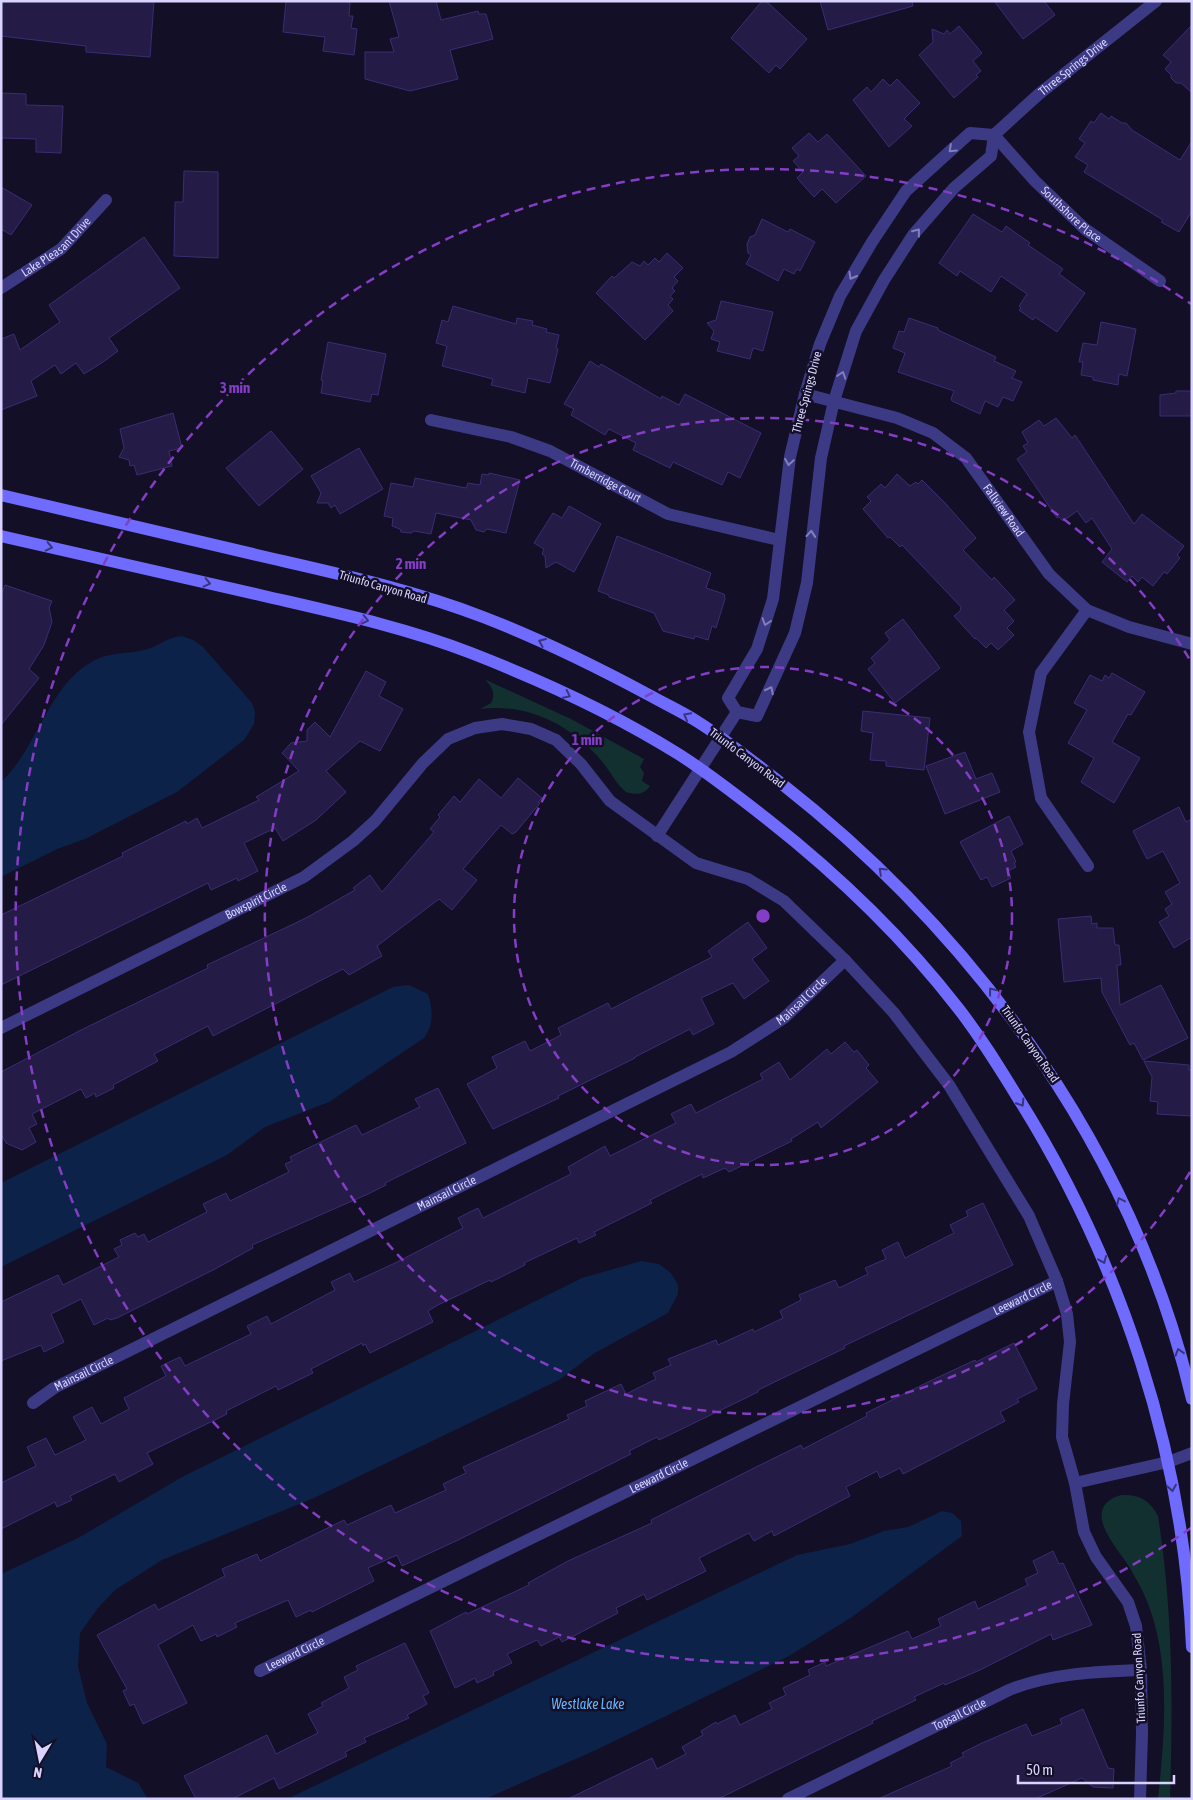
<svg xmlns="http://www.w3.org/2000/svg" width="1193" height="1800" font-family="'Asap Condensed',sans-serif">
  <rect width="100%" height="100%" fill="#130f26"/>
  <g fill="#12302f">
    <path d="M484 679 571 719 644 759 640 767 644 773 642 781 650 786C644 795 636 795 626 792 615 783 609 769 600 759 569 724 527 703 480 709L491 703C496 693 492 686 484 679Z"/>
    <path d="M1121 1495C1139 1494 1150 1500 1158 1516 1173 1610 1173 1704 1170 1799H1158C1165 1732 1172 1654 1143 1592 1138 1582 1132 1571 1126 1562 1113 1543 1081 1507 1121 1495Z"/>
  </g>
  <g fill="#0c2248">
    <path d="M182 636 193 640 203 647 252 703 255 712 254 724 244 740 177 792 85 839 57 849 1 877V782C39 747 47 685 95 660 109 652 129 654 144 650 158 647 167 637 182 636Z"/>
    <path d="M409 985 428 994C433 1010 434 1025 424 1038L329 1102 265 1127 227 1155 1 1267V1183L393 987Z"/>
    <path d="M641 1261 659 1264 671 1273 678 1285V1294L668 1313 593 1354 559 1380 314 1498 162 1560 115 1590 98 1608 80 1633 78 1666 87 1703 107 1744 106 1767 138 1783 148 1799H1V1574L78 1538 182 1477 582 1278Z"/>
    <path d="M942 1511 952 1513 961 1521 962 1536 852 1617 789 1656 596 1750 485 1799H287L797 1555 850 1544 884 1531 908 1527Z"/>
  </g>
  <g fill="#241b47" stroke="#3b2d73">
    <path d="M1 1H154L150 57 86 52V46L1 36Z"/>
    <path d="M286 1H344L350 3 349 16H353L351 28 357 29 354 55 323 51 325 37 283 32Z"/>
    <path d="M389 1H436L441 20 478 11 479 14H486L493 39 450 50 458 79 410 91 365 79V52H394L390 39 399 37Z"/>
    <path d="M762 1H766L807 39 780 69 776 65 769 73 731 38Z"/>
    <path d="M820 1H912L913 6 828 30Z"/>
    <path d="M994 1H1044L1055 15 1023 39Z"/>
    <path d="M1192 25V93L1181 83H1176L1171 78V75L1165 69 1171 62 1163 55Z"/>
    <path d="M959 26 982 53 973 61 981 71 976 75 978 77 954 98 919 55 933 42 932 29 944 34 947 30 950 34Z"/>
    <path d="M883 79 890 86 897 79 920 103 904 119 912 126 889 147 853 100 867 87 871 92Z"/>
    <path d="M1 93 26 94V105L63 106 61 153 36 152V139L1 138Z"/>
    <path d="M1101 113 1109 119 1111 116 1122 123H1126L1132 130 1180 160 1192 141V211L1179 232 1161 222 1163 220 1084 172 1088 165 1075 157 1085 143 1079 139 1091 121 1094 123Z"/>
    <path d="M809 133 818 142 827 134 866 176 836 203 822 189 814 197 797 178 803 172 793 161 799 156 792 148Z"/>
    <path d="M184 171 218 172V258L174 256 175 202H183Z"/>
    <path d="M1 187 32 205 11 235 1 229Z"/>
    <path d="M973 214 1002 232 1006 226 1030 243 1028 245 1063 269 1059 274 1085 293 1057 332 1035 317 1033 320 1019 310 1021 308 1019 306 1027 294 1001 276 991 292 960 271 957 276 939 263Z"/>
    <path d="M762 219 788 232 790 229 815 242 800 271 797 269 794 274 784 269 778 281 746 264 751 255 748 253 747 244 750 237 755 235Z"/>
    <path d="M144 237 180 288 109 338 118 351 103 362 84 374 76 363 61 374 55 365 31 381 37 396 1 410V339L14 334 20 350 60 322 49 305Z"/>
    <path d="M667 253 683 268 674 277 678 281 672 288 675 291 670 296 673 299 668 305 673 311 645 340 596 293 612 276 614 278 632 262 640 266 644 261 648 265 655 258 659 262Z"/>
    <path d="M721 301 773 312 763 351 753 348 750 359 717 351 720 342 711 339 714 331 707 323 716 320Z"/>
    <path d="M453 306 516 324 517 318 533 321 532 325 547 329 546 332 559 335 556 348 558 349 550 383 528 378 525 393 491 385 493 379 442 366 447 346 436 343 442 320 448 322Z"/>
    <path d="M909 318 938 328V330L996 357 994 361 1016 371 1012 378 1022 382 1013 401 1003 397 998 407 985 401 980 414 952 401 951 399 954 391 898 372 905 353 893 348 899 331 904 332Z"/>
    <path d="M1101 322 1136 329 1127 376 1119 374 1118 385 1093 380V377L1081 375 1083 362H1079L1083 343 1097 345Z"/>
    <path d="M328 342 386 354 378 395 372 394 370 402 321 393 323 381 321 380Z"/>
    <path d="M590 361 599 367 601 364 661 399 662 396 679 405 685 394 761 433 740 478 728 472 722 485 673 462 670 468 633 450 636 443 609 429 605 435 571 415 574 409 564 404Z"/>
    <path d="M1176 391H1192V416H1160V395L1176 393Z"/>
    <path d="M173 413 182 448 169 451 172 466 137 475 134 465 130 466 129 460 119 457 124 448 120 429Z"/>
    <path d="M1056 418 1072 438 1075 435 1134 524 1142 514 1184 546 1177 555 1180 558 1167 574 1164 572 1153 586 1142 577 1138 582 1132 576 1127 582 1102 562 1112 549 1092 518 1086 523 1077 511 1063 521 1059 517 1057 518 1017 459 1027 452 1023 446 1028 443 1022 432 1039 420 1044 426Z"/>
    <path d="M271 431 303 469 259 506 226 468Z"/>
    <path d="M359 448 383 489 340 514 335 505 331 508 328 503H317L321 493 311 476Z"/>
    <path d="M489 473 520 480 506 533 487 529 484 532 476 530 471 520 436 513 431 534 414 531 411 533 401 532 400 529 392 526 393 518 384 516 391 483 413 487 415 478 466 488 468 483 480 485 482 474 489 475Z"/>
    <path d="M897 474 910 486 916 482 918 484 922 480 945 503 976 538 963 550 992 580 994 577 1015 600 1004 610 1014 621 1007 628 1014 635 998 650 991 643 986 648 976 638 975 639 954 616 960 611 961 607 902 545 900 547 890 537 888 538 863 509 871 501 867 497 881 484 885 488Z"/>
    <path d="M569 506 601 524 574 572 556 562 546 568 545 556 542 554 544 549 534 543 553 513 562 518Z"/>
    <path d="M617 536 711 573 706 588 724 594 725 599 716 628 712 626 708 640 695 636 694 639 663 631 654 613 609 597V595L598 591Z"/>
    <path d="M5 585 52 601 49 608 52 622 44 645 29 669 39 678 1 725V595Z"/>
    <path d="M903 619 940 668 895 703 868 669 875 663 871 658 890 640 885 633Z"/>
    <path d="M366 671 386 682 379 696 403 709 380 751 360 741 326 771 346 792 316 820 283 841 275 828 244 843 258 871 238 881 237 878 211 890 208 883 1 985V915L123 856 122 853 186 821 187 824 197 818 202 828 259 800 256 797 299 771 282 753 291 743 307 741V730L315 722 330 737Z"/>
    <path d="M1112 673 1145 692 1131 715 1128 714 1112 742 1140 758 1114 803 1081 782 1094 758 1068 743 1087 710 1074 703 1090 675 1102 681 1105 675 1109 678Z"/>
    <path d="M863 711 930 718 924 770 886 766V761L870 760 873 733 861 731Z"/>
    <path d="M965 752 976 779 992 773 1000 792 945 814 926 766Z"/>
    <path d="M518 778 542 798 538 802 540 803 516 832 512 834 501 825 463 869 477 880 452 910 439 899 377 946 382 956 349 975 343 969 213 1036 208 1026 154 1054 158 1061 113 1085 114 1088 96 1097 95 1093 86 1098 81 1089 32 1114 37 1124 29 1128 36 1142 22 1150 6 1143 1 1134V1072L81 1030 208 968 207 965 306 918 355 890 353 888 370 875 382 892 434 832 430 829 440 817 438 815 454 796 460 802 479 779 501 798Z"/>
    <path d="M1179 807 1186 822 1192 819V937L1174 948 1159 922 1169 916 1165 909 1172 904 1165 892 1180 883 1163 851 1147 859 1133 831Z"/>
    <path d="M1009 816 1023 844 1011 851 1016 862 1014 863 1016 867 1008 871 1011 878 992 887 987 877 981 880 960 842Z"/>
    <path d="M1091 916 1092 924 1097 923V928H1113L1115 945H1119L1121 965H1117L1120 1005 1161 985 1188 1038 1143 1060 1134 1043 1130 1045 1102 992 1101 978 1064 982 1058 919Z"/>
    <path d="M748 922 767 948 752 959 769 981 744 999 733 983 701 998 714 1024 693 1035 690 1029 635 1057V1058L558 1096 559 1098 493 1129 467 1084 497 1068 492 1057 525 1041 530 1051 561 1035 558 1028 608 1003 611 1009 712 957 708 951Z"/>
    <path d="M845 1042 854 1052 857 1050 869 1065 866 1068 878 1082 821 1128 818 1122 791 1139 792 1141 729 1172 725 1168 703 1178 702 1174 650 1200 652 1203 594 1232 596 1235 579 1243 577 1238 524 1263 525 1265 491 1282 490 1280 438 1305 428 1311 433 1322 370 1353 365 1344 363 1346 362 1343 311 1369 313 1373 278 1390 276 1386 226 1411 227 1414 147 1453 153 1464 119 1482 115 1474 70 1496 72 1500 57 1507 55 1502 1 1529V1483L36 1466 27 1447 46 1438 55 1455 86 1440 73 1417 92 1407 101 1424 129 1409 124 1398 166 1376 161 1366 180 1357 185 1366 251 1334 247 1326 267 1316 271 1324 335 1290 331 1282 350 1273 354 1282 395 1263 463 1228 458 1218 478 1208 483 1218 571 1174 568 1167 605 1146 610 1156 676 1123 671 1114 691 1104 696 1113 763 1079 760 1074 779 1062 790 1080 827 1049 831 1054Z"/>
    <path d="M1144 1061 1189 1065V1070H1192V1116L1157 1114 1158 1102 1150 1101 1152 1077Z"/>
    <path d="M438 1088 466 1143 385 1183 386 1185 368 1194 252 1245 253 1248 215 1269 117 1318 110 1320 108 1318 94 1325 81 1299 51 1314 64 1342 44 1352 41 1345 1 1361V1302L58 1275 63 1285 119 1257 114 1249 122 1245 120 1240 135 1233 138 1237 144 1234 148 1242 207 1212 203 1204 226 1193 230 1201 289 1172 285 1164 292 1161 290 1157 329 1138 356 1125 362 1135 420 1107 415 1099Z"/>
    <path d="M983 1203 1013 1265 844 1346 845 1348 758 1390V1392L659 1440 657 1437 629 1451 631 1454 458 1540 402 1566 397 1555 368 1568 374 1581 312 1612 311 1610 296 1617 288 1600 235 1623 237 1627 217 1637 216 1634 201 1641 193 1625 158 1645 187 1703 143 1724 134 1704 130 1706 123 1691 127 1689 97 1635 155 1604 158 1610 225 1576 222 1569 257 1554 260 1561 344 1520 347 1525 391 1505 395 1513 446 1490 443 1484 466 1473 463 1467 569 1419 567 1415 587 1406 585 1401 621 1384 626 1394 656 1379 653 1373 671 1365 668 1359 716 1340 718 1345 753 1329 754 1332 783 1318 780 1311 801 1300 799 1295 835 1280 839 1288 868 1274 865 1268 886 1259 882 1250 898 1242 905 1258 954 1233 950 1225 968 1216 966 1211Z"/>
    <path d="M1014 1343 1037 1389 1017 1399 1019 1402 1000 1412 1005 1421 903 1474 900 1468 880 1478 877 1471 846 1487 850 1496 774 1536 772 1531 754 1541 749 1533 699 1558 706 1571 647 1600 644 1594 616 1608 618 1613 562 1642 559 1637 541 1646 537 1640 507 1654 512 1663 493 1672 494 1675 477 1683 475 1678 455 1688 430 1631 466 1612 467 1614 529 1585 528 1583 568 1561 652 1523 651 1520 758 1466 801 1445 803 1449 867 1416 866 1413 928 1382 975 1360 976 1362Z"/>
    <path d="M1053 1551 1059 1564 1063 1563 1092 1625 1053 1640 1051 1634 980 1670 945 1685 944 1683 914 1697 916 1700 872 1721 873 1723 718 1799H568L652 1758 657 1769 686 1754 682 1747 703 1735 701 1731 716 1722 717 1724 735 1715 740 1725 772 1709 769 1703 786 1695 783 1688 810 1675 808 1670 825 1662 826 1666 908 1631 912 1639 941 1626 938 1619 975 1601 978 1609 1028 1585 1025 1579 1038 1573 1033 1561Z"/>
    <path d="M405 1643 429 1693 423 1696 427 1704 407 1715 409 1718 364 1738 366 1742 345 1752 347 1756 279 1789 274 1778 232 1799H196L184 1776 267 1735 276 1754 318 1733 308 1714 323 1706 321 1703 349 1688 344 1677 358 1670 356 1666Z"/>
    <path d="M1083 1709 1108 1768 1114 1769 1113 1788 1093 1787 1082 1778 1035 1799H878L952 1766 950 1763 964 1756 962 1753 982 1743 1026 1724 1032 1736 1062 1724 1060 1719Z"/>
  </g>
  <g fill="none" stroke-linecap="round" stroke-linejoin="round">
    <g stroke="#3d3a85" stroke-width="12">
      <path id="s1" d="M994 135 970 133 906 191 872 242 840 296 820 344 805 394 790 457 773 599 757 649 728 698 737 712 757 716 795 633 807 583 821 458 834 401 856 331 884 280 913 235 954 188 991 156 994 135 1039 94 1156 1"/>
      <path id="s2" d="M994 135 1035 181 1085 229 1160 281"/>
      <path id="s3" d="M1 288 61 249 106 200"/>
      <path id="s4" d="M805 394 897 418 933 433 966 458 1049 574 1087 610 1129 627 1192 644"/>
      <path id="s5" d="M431 420 511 437 550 451 668 514 779 540"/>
      <path d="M1087 610 1041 673 1029 732 1041 798 1088 866"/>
      <path d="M657 836 737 712"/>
      <path id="s6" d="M1 1028 304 877 353 841 375 821 423 763 448 739 475 728 502 724 531 729 556 740 581 764 610 801 696 863 748 879 784 901 845 960 894 1013 949 1085 1029 1216 1057 1281 1067 1314 1070 1342 1063 1404 1062 1437 1075 1483 1084 1532 1096 1557 1128 1602 1136 1626 1141 1670 1142 1734 1140 1799"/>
      <path id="s7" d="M33 1403 54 1388 731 1052 784 1018 845 960"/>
      <path d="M1075 1483 1168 1462 1192 1453"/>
      <path id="s8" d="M260 1671 1057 1281"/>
      <path id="s9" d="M788 1799 1009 1690C1051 1673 1096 1672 1141 1670"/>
    </g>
    <g stroke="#6f6bff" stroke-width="12">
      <path d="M1 495C92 517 183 538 274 559 344 575 416 591 483 617 540 639 595 666 649 695 665 704 683 712 698 722 728 741 755 763 782 784 979 939 1134 1153 1192 1399"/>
      <path d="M1 536C89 556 176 576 264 596 333 612 404 627 471 653 543 681 615 714 680 755 711 775 739 797 767 819 837 874 903 937 958 1008 980 1036 999 1067 1018 1098 1121 1262 1184 1453 1192 1647"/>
    </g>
  </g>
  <defs><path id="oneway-chevron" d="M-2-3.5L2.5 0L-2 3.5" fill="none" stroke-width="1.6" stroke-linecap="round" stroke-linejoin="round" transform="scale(1.25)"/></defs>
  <g stroke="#837fbc">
    <use href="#oneway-chevron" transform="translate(952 149) rotate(137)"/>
    <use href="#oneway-chevron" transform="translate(917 232) rotate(-51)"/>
    <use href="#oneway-chevron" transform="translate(852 276) rotate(120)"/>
    <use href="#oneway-chevron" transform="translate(842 375) rotate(-72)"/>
    <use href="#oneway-chevron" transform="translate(789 462) rotate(99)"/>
    <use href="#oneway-chevron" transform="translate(811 534) rotate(-85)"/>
    <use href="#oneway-chevron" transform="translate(766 622) rotate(108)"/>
    <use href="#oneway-chevron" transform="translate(770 690) rotate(-63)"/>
  </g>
  <g stroke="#38347d">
    <use href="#oneway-chevron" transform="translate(49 547) rotate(13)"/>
    <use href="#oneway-chevron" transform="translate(207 583) rotate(13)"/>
    <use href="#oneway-chevron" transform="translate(365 620) rotate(13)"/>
    <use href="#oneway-chevron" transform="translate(542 642) rotate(-157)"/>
    <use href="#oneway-chevron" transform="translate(567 695) rotate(26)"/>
    <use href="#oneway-chevron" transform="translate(687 716) rotate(-152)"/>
    <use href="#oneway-chevron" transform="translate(882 871) rotate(-137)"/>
    <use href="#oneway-chevron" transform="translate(992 991) rotate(-128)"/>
    <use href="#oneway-chevron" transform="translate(1021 1103) rotate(58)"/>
    <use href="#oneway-chevron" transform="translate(1120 1201) rotate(-115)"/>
    <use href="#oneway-chevron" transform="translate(1103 1260) rotate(68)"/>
    <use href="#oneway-chevron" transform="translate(1179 1352) rotate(-107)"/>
    <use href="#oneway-chevron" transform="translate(1172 1488) rotate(81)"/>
  </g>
  <g fill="none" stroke="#843dc5" stroke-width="2.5" stroke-dasharray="9 6">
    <circle cx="763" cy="916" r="249"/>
    <path d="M1190 1172A498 498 0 1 1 1190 660"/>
    <path d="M1191 1528A747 747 0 1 1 1191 304"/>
  </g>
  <g text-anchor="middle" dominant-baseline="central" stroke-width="5" stroke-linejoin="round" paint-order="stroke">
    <g font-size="12" fill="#d9d4ff" stroke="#130f26">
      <text stroke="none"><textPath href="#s1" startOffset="1442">Three Springs Drive</textPath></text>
      <text stroke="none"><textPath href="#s2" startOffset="111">Southshore Place</textPath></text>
      <text stroke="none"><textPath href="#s3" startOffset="69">Lake Pleasant Drive</textPath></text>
      <text transform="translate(807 392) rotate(-75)">Three Springs Drive</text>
      <text stroke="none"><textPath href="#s5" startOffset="186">Timberridge Court</textPath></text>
      <text stroke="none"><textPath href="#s4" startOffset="240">Fallview Road</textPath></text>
      <text transform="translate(383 587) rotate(16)">Triunfo Canyon Road</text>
      <text transform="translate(747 758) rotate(37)">Triunfo Canyon Road</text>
      <text stroke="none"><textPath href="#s6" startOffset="285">Bowspirit Circle</textPath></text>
      <text stroke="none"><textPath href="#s7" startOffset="869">Mainsail Circle</textPath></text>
      <text transform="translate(1030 1044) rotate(55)">Triunfo Canyon Road</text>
      <text stroke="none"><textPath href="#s7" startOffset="464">Mainsail Circle</textPath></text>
      <text stroke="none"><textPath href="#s8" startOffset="849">Leeward Circle</textPath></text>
      <text stroke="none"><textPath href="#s7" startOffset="59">Mainsail Circle</textPath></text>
      <text stroke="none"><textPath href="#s8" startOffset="444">Leeward Circle</textPath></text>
      <text stroke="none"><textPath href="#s8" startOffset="39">Leeward Circle</textPath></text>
      <text transform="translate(1139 1678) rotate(-93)">Triunfo Canyon Road</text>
      <text stroke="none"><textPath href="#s9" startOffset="191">Topsail Circle</textPath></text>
    </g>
    <g font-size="14" font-style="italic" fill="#62b6ff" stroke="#130f26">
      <text x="588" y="1704">Westlake Lake</text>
    </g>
  </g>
  <circle cx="763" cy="916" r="8" fill="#843dc5" stroke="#130f26" stroke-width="2.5"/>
  <g font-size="15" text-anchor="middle" font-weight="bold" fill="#843dc5" stroke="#130f26" stroke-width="5" stroke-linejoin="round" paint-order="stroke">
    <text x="235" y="393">3 min</text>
    <text x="411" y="569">2 min</text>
    <text x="587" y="745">1 min</text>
  </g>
  <rect width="1193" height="1800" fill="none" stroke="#d9d4ff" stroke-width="5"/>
  <g transform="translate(40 1760) rotate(190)" stroke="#130f26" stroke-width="4" paint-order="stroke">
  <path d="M0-4L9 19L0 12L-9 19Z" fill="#d9d4ff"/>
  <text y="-8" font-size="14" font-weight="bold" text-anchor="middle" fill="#d9d4ff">N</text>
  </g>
  <path d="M1018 1775v8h156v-8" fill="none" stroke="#d9d4ff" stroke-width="2.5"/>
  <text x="1026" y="1775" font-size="15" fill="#d9d4ff" stroke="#130f26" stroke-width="4" paint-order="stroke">50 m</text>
</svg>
